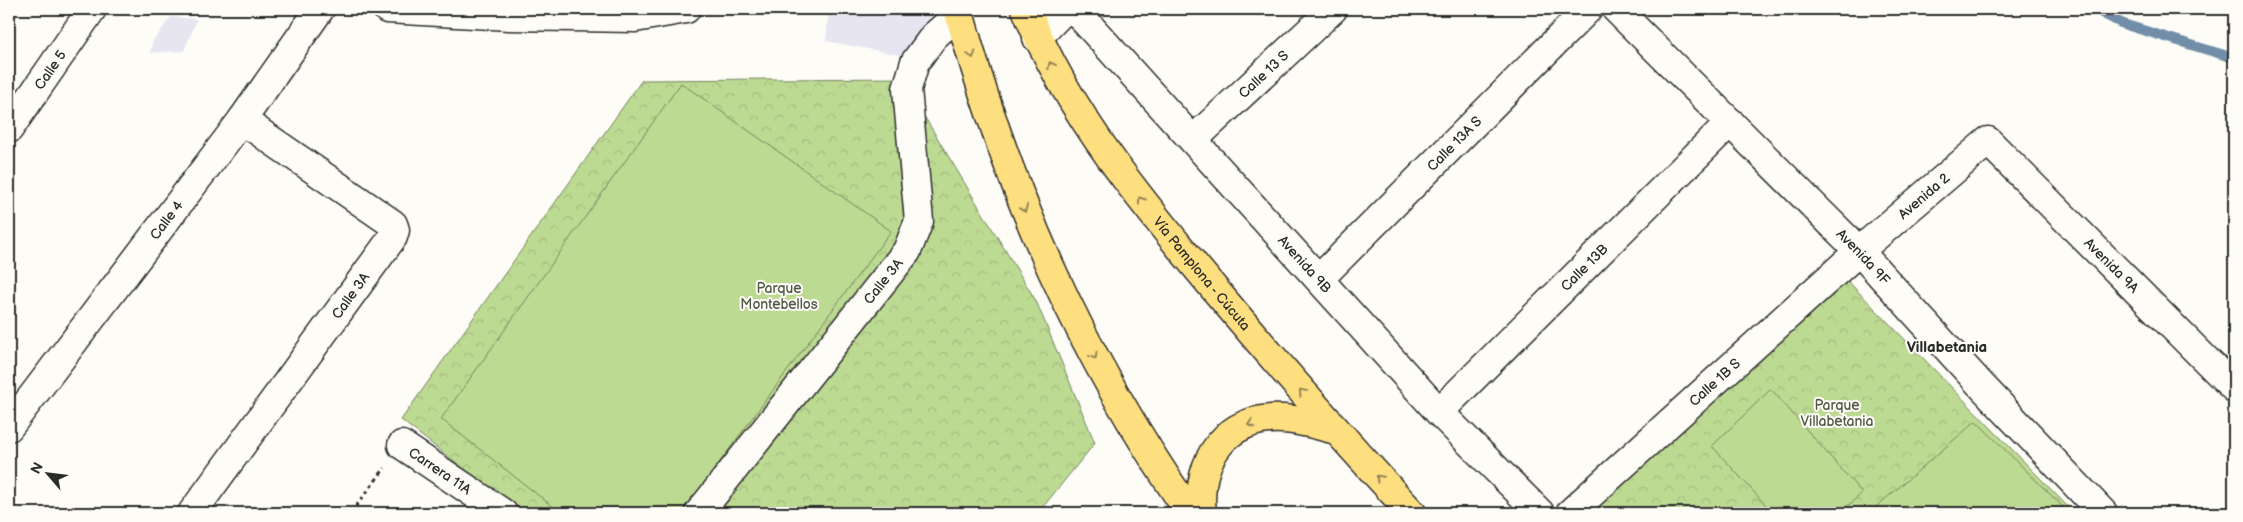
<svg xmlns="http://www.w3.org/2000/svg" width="2243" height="522" font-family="'Balsamiq Sans',sans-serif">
  <defs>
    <pattern id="park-crowns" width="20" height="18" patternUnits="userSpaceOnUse" patternTransform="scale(1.25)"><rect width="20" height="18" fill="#bdda92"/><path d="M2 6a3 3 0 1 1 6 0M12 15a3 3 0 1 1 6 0" fill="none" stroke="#a3bb7e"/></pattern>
  </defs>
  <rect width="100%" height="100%" fill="#fdfcf7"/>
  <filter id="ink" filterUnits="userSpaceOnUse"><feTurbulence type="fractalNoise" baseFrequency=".02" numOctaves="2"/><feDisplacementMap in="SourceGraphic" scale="10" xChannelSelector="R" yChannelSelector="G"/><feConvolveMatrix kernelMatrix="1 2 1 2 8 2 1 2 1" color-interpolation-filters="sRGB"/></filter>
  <g filter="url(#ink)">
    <g fill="#e6e5f0">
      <path d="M829 9H932L933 11 906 56 826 41Z"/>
      <path d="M171 17 197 19 184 51 150 53 153 41Z"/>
    </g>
    <g fill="url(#park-crowns)" stroke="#74825e">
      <path d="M901 78 1036 301 1095 443 1038 513H521L401 420 642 80Z"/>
      <path d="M1841 274 2074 513H1595L1584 502Z"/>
    </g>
    <g fill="#bdda92" stroke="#74825e">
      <path d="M681 83 891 231 682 513H561L441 419Z"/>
      <path d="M1771 389 1862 493 1840 513H1773L1712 446Z"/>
      <path d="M1976 421 2069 513H1869Z"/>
    </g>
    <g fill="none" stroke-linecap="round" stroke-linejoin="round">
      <path stroke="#718da8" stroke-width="10" d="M2094 9 2123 24 2234 58"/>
      <g stroke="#2b2b2b" stroke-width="31">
        <g id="minor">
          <path d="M387 9 509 16 635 18 686 9"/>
          <path id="s1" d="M1074 9 1439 412 1540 513"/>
          <path id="s2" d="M1616 9 1859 251 1979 383 2103 513"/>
          <path d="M1037 38 1065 9"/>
          <path id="s3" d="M9 129 92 9"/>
          <path id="s4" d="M1194 139 1333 9"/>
          <path id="s5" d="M1320 278 1588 9"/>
          <path id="s6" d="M1439 412 1730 122"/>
          <path id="s7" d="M9 427 242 120 320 9"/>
          <path id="s8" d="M402 445 503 513"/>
          <path id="s9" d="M192 513 393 237 395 230 393 224 242 120"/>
          <path id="s10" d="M699 513 907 251 919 221 907 89 915 62 934 36 959 14"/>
          <path id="s11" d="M1570 513 1859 251 1988 141 2234 388"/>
        </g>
      </g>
      <g stroke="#2b2b2b" stroke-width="31">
        <g id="highway">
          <path d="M958 9C1009 193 1081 356 1190 513"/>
          <path id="s12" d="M1026 9C1069 115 1144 205 1217 292 1281 368 1345 441 1412 513"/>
          <path d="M1202 513C1196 460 1226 415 1284 419 1301 420 1317 425 1333 429"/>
        </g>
      </g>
      <path stroke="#2b2b2b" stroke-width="3" stroke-dasharray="4 4" stroke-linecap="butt" d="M351 513 385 468"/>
      <use href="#minor" stroke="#fdfcf7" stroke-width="28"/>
      <use href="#highway" stroke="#fedf80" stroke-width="28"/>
    </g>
    <defs><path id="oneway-chevron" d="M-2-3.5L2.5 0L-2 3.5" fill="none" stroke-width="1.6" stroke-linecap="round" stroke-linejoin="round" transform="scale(1.25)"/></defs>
    <g stroke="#948556">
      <use href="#oneway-chevron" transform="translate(972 55) rotate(72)"/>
      <use href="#oneway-chevron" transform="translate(1051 65) rotate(-118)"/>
      <use href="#oneway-chevron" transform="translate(1141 200) rotate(-126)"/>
      <use href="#oneway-chevron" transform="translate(1024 209) rotate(68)"/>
      <use href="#oneway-chevron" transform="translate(1094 356) rotate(61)"/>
      <use href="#oneway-chevron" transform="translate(1302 392) rotate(-131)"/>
      <use href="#oneway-chevron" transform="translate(1251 424) rotate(161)"/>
      <use href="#oneway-chevron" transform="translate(1379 478) rotate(-133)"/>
    </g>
  </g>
  <g text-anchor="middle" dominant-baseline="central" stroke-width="4" stroke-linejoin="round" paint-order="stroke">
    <g font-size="14" fill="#2b2b2b" stroke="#fdfcf7">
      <text stroke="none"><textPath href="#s3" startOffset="72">Calle 5</textPath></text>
      <text stroke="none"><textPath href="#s4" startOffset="95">Calle 13 S</textPath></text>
      <text stroke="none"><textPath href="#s5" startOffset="190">Calle 13A S</textPath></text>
      <text stroke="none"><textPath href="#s11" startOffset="475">Avenida 2</textPath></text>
      <text stroke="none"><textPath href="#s7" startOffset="260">Calle 4</textPath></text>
      <text stroke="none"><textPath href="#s2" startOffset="350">Avenida 9F</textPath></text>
      <text stroke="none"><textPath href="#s1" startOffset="344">Avenida 9B</textPath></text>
      <text stroke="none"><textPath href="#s11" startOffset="735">Avenida 9A</textPath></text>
      <text stroke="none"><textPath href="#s6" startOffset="205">Calle 13B</textPath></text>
      <text stroke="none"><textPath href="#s12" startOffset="319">Vía Pamplona - Cúcuta</textPath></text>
      <text stroke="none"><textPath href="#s10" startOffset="296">Calle 3A</textPath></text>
      <text stroke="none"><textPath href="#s9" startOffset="269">Calle 3A</textPath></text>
      <text stroke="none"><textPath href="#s11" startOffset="195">Calle 1B S</textPath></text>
      <text stroke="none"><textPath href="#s8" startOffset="46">Carrera 11A</textPath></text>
    </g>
    <g font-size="14" fill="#505745" stroke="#fdfcf7">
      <text x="779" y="288">Parque<tspan x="779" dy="16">Montebellos</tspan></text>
      <text x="1837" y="405">Parque<tspan x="1837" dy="16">Villabetania</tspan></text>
    </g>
    <g font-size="15" font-weight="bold" fill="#2b2b2b" stroke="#fdfcf7">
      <text x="1947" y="347">Villabetania</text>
    </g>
  </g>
  <rect width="2243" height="522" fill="none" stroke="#fdfcf7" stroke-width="30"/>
  <rect x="15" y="15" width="2213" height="492" fill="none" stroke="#2b2b2b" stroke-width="2" filter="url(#ink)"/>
  <g transform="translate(48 474) rotate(298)" stroke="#fdfcf7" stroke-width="4" paint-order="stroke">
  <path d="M0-4L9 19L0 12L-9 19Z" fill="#2b2b2b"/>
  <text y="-8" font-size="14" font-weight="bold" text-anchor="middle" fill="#2b2b2b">N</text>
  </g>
</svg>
